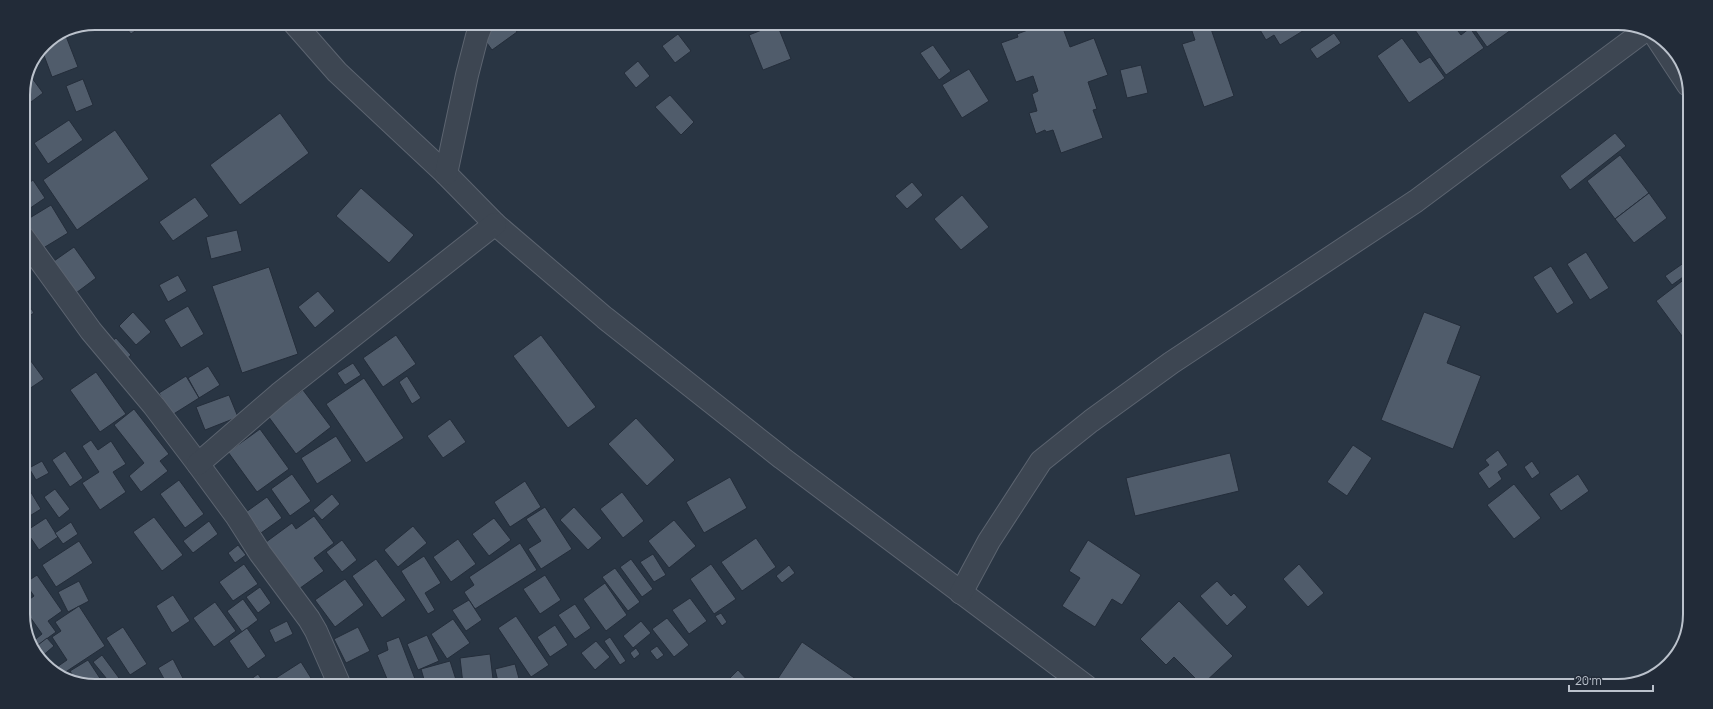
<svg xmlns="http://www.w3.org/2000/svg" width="1713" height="709" font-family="Manrope,sans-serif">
  <rect width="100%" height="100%" fill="#293543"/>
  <g fill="#505c6b" stroke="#242d3a">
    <path d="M122 23H146L131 34Z"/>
    <path d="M499 23H511L517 32 492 50 482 36Z"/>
    <path d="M1047 23H1061L1070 47 1094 38 1108 75 1088 82 1097 109 1093 110 1103 138 1061 153 1053 130 1046 132 1045 130 1036 134 1029 113 1037 111 1032 94 1038 91 1033 76 1016 82 1001 43 1018 37 1017 34Z"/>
    <path d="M1206 23H1209L1234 96 1204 107 1182 44 1195 40 1191 28Z"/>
    <path d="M1256 23H1303L1306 29 1280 45 1274 35 1266 40Z"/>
    <path d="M1425 23H1452L1461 35 1470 28 1484 48 1446 75 1415 30Z"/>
    <path d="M1470 23H1521L1487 47Z"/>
    <path d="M777 24 791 59 763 70 749 35Z"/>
    <path d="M64 31 78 67 52 77 42 50 44 44Z"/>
    <path d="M1334 33 1341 43 1317 59 1310 49Z"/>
    <path d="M678 34 691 51 675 63 662 46Z"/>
    <path d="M1402 38 1420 63 1430 57 1445 78 1409 103 1377 56Z"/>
    <path d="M933 45 951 71 939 80 920 53Z"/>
    <path d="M638 61 650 76 636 88 624 73Z"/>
    <path d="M1141 65 1148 93 1127 98 1120 70Z"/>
    <path d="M969 69 989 101 962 118 942 85Z"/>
    <path d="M32 78 43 93 23 108V90L27 82Z"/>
    <path d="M83 79 93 105 76 112 66 86Z"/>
    <path d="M670 95 694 122 681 135 655 107Z"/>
    <path d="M280 113 309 153 240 205 210 165Z"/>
    <path d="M69 120 83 140 48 164 34 143Z"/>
    <path d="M115 130 149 179 77 230 43 180Z"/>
    <path d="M1615 133 1626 146 1570 190 1560 176Z"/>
    <path d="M1620 155 1649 193 1615 219 1587 181Z"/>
    <path d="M23 160 30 170 23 175Z"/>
    <path d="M33 180 45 198 23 213V187Z"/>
    <path d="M912 182 923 195 907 209 895 196Z"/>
    <path d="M361 188 414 235 389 263 336 216Z"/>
    <path d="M1649 193 1667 218 1634 243 1615 219Z"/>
    <path d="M962 195 989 227 961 250 934 219Z"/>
    <path d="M195 197 209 216 173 241 159 222Z"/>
    <path d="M51 205 68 233 40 250 23 222Z"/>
    <path d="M237 230 242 251 211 259 206 237Z"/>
    <path d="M74 247 96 278 76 293 54 261Z"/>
    <path d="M1586 252 1609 288 1590 300 1567 264Z"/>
    <path d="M1685 262 1690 269V272L1672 285 1665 276Z"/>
    <path d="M1551 266 1574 303 1557 314 1533 277Z"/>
    <path d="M269 267 298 354 242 373 212 286Z"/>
    <path d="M178 275 187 291 168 302 159 285Z"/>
    <path d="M1690 275V343L1688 344 1656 301Z"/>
    <path d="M318 291 335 311 315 328 298 307Z"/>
    <path d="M23 296 34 313 23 320Z"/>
    <path d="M188 306 204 334 181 348 164 320Z"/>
    <path d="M133 312 151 332 136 345 119 326Z"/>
    <path d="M1424 312 1461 326 1447 363 1481 376 1453 449 1381 420Z"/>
    <path d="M396 335 416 364 383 387 363 358Z"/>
    <path d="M541 335 596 407 568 428 513 356Z"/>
    <path d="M116 338 131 355 122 363 107 345Z"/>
    <path d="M25 353 44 379 29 389 23 381V354Z"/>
    <path d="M353 363 361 375 345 385 337 373Z"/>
    <path d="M208 366 220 385 199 398 188 378Z"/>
    <path d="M96 372 126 414 100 432 70 390Z"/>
    <path d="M186 376 199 398 172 415 159 393Z"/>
    <path d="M407 376 421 398 412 404 399 382Z"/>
    <path d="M364 378 404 438 366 463 326 404Z"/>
    <path d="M303 390 331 427 296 454 268 416Z"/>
    <path d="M229 395 238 417 205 430 196 407Z"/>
    <path d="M134 409 169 454 160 461 168 471 141 492 129 476 144 463 114 425Z"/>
    <path d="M636 418 675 460 647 486 608 444Z"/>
    <path d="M450 419 466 442 443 458 427 436Z"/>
    <path d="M260 429 289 469 257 492 228 452Z"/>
    <path d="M336 436 352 461 317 484 301 458Z"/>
    <path d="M91 440 98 450 111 441 126 464 113 472 126 492 100 510 82 483 99 472 82 446Z"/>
    <path d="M1353 445 1372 458 1347 496 1327 482Z"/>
    <path d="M1498 450 1508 465 1498 472 1502 479 1489 489 1478 473 1489 465 1485 460Z"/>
    <path d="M65 451 83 478 70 487 52 460Z"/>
    <path d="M1230 453 1239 491 1135 516 1126 478Z"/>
    <path d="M42 461 49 473 36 480 29 468Z"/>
    <path d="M1532 461 1540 473 1532 479 1524 467Z"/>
    <path d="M292 474 311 501 290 516 271 489Z"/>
    <path d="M1578 474 1589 491 1561 511 1549 494Z"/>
    <path d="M730 477 747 508 704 533 686 502Z"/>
    <path d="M23 479 41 509 28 517 23 510Z"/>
    <path d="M179 480 204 514 185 528 160 494Z"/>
    <path d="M525 481 541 507 510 527 494 502Z"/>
    <path d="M1514 484 1541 518 1514 539 1487 505Z"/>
    <path d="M55 489 70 509 59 518 44 497Z"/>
    <path d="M622 492 644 521 623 538 600 509Z"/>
    <path d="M332 494 340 504 322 520 313 510Z"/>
    <path d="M267 497 282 518 261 533 246 512Z"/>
    <path d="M545 507 572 549 541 569 528 549 541 541 526 519Z"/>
    <path d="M574 507 602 538 588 550 560 520Z"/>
    <path d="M314 516 334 543 314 558 324 571 296 591 262 545 292 523 296 529Z"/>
    <path d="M154 517 183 555 162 571 133 532Z"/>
    <path d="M46 518 58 537 39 550 26 531Z"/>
    <path d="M494 518 511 540 489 556 472 534Z"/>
    <path d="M674 520 696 546 669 568 648 541Z"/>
    <path d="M209 521 218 534 193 553 183 541Z"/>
    <path d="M71 522 78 534 63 544 55 533Z"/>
    <path d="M413 526 427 543 398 567 384 550Z"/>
    <path d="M756 538 776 567 742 591 721 562Z"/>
    <path d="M458 539 476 564 451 582 433 557Z"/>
    <path d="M342 540 357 560 342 572 326 552Z"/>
    <path d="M1088 540 1141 575 1122 605 1112 599 1095 627 1062 606 1080 578 1069 571Z"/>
    <path d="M79 541 93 563 56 587 42 565Z"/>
    <path d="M520 543 537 570 475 609 464 592 474 585 469 577Z"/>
    <path d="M238 545 246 555 235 563 228 553Z"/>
    <path d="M653 554 666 575 654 582 640 562Z"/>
    <path d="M424 556 441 583 425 593 435 610 428 614 401 571Z"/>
    <path d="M376 559 406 600 382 618 352 576Z"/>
    <path d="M631 559 653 589 642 597 620 567Z"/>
    <path d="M244 564 258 584 233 601 219 582Z"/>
    <path d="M711 564 736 599 714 614 690 579Z"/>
    <path d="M1299 564 1324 593 1308 607 1283 579Z"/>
    <path d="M789 565 795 573 782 583 776 576Z"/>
    <path d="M615 568 640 602 628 611 602 577Z"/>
    <path d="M37 575 62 611 48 621 56 632 34 648 32 642 42 634 23 607V604L34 596 25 583Z"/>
    <path d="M545 575 561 600 540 614 523 589Z"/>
    <path d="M345 579 364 605 335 627 315 600Z"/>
    <path d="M79 581 89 601 68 612 58 592Z"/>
    <path d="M1217 581 1231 596 1234 593 1247 607 1227 626 1200 596Z"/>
    <path d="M605 583 627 615 606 631 583 599Z"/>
    <path d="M260 587 271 603 258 613 246 597Z"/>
    <path d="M173 595 190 621 172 633 156 606Z"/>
    <path d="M690 598 707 621 689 634 672 610Z"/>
    <path d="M243 599 258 620 242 632 227 611Z"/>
    <path d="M469 600 482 620 466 631 452 610Z"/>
    <path d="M1179 601 1233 656 1202 685 1174 657 1166 665 1140 639Z"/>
    <path d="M215 602 236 631 214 647 193 618Z"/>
    <path d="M575 604 591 628 575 639 558 615Z"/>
    <path d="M79 606 105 646 61 675 54 669 67 660 52 637 61 631 55 622Z"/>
    <path d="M721 613 727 622 722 626 715 616Z"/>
    <path d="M516 616 549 665 531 677 498 628Z"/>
    <path d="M667 618 689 645 674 657 652 629Z"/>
    <path d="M453 619 470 643 447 659 431 634Z"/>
    <path d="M287 621 293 634 275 643 269 630Z"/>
    <path d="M641 621 651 633 633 648 623 636Z"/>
    <path d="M555 625 568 645 550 657 537 637Z"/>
    <path d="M123 627 147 664 130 675 106 638Z"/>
    <path d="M358 627 370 651 346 663 334 639Z"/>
    <path d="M247 628 266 656 248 669 229 641Z"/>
    <path d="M427 635 439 661 418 670 407 644Z"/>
    <path d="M399 637 415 679 399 686H390L377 655 388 650 386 642Z"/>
    <path d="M610 637 626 661 620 665 604 641Z"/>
    <path d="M47 638 54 646 40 658 34 648Z"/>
    <path d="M596 641 610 657 595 670 581 653Z"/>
    <path d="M802 642 866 686H773Z"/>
    <path d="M657 646 664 655 657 660 650 651Z"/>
    <path d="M636 648 640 654 634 659 630 653Z"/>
    <path d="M490 654 493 679 463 684 460 658Z"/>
    <path d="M102 655 119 678 111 684 93 662Z"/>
    <path d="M173 659 187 686H168L158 668Z"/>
    <path d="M88 660 105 686H95L77 682 70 671Z"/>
    <path d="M450 661 458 686H426L421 669Z"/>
    <path d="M301 662 316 686H281L276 678Z"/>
    <path d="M515 664 521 686H499L495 669Z"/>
    <path d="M738 670 751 684 749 686H722Z"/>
    <path d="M258 674 266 686H244L243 685Z"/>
    <path d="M134 679 138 686H122Z"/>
    <path d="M416 680 419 686H402Z"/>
    <path d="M661 680 667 686H655Z"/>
  </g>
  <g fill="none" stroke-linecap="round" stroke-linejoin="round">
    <g stroke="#5c6470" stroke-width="24">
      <g id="street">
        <path d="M294 23 337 72 446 174 495 224 605 318 782 458 1086 686"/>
        <path d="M1657 38 1688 85"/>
        <path d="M446 174 467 75 477 36 482 23"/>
        <path d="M23 237 91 331 154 406 198 464 237 517 260 553 309 619 316 631 340 686"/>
        <path d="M198 464 279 394 495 224"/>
        <path d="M961 593 989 541 1041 461 1091 421 1171 363 1416 201 1647 29"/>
      </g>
    </g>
    <use href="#street" stroke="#3d4652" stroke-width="22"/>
  </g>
  <path d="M0 0H1713V709H0ZM95 30H1618A65 65 0 0 1 1683 95V614A65 65 0 0 1 1618 679H95A65 65 0 0 1 30 614V95A65 65 0 0 1 95 30Z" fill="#222b38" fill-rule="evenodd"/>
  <path fill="none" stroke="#bbc2cc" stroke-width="2" d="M95 30H1618A65 65 0 0 1 1683 95V614A65 65 0 0 1 1618 679H95A65 65 0 0 1 30 614V95A65 65 0 0 1 95 30Z"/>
  <path d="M1569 685v6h84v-6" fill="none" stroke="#bbc2cc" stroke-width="2"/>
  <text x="1575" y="685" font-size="12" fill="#bbc2cc" stroke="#222b38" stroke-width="3" paint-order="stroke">20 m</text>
</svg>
